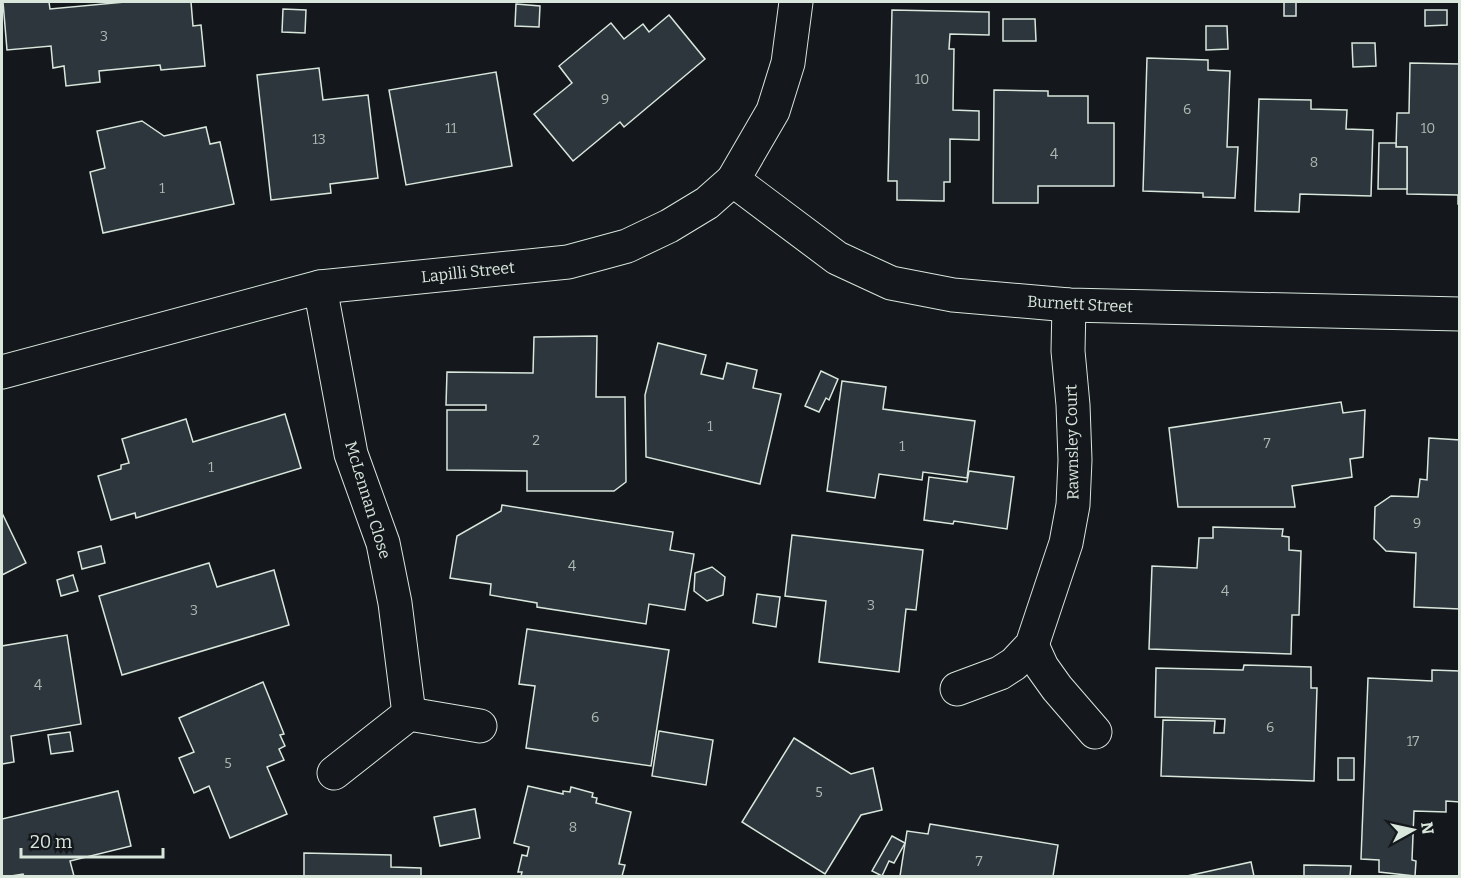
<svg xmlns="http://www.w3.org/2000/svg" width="1461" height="878" font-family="Bitter,serif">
  <rect width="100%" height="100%" fill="#14181c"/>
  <g fill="#2c363c" stroke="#d8e6dc" stroke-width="1.5">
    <path d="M3 2H49L50 9 125 2H191L193 26 201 25 205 66 161 70 160 65 99 71 100 82 66 86 64 66 53 68 51 46 7 50Z"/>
    <rect x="1284" y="2" width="12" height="14"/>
    <path d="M516 4 540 6 539 27 515 26Z"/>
    <path d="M283 9 306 10 305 33 282 32Z"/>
    <path d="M892 10 989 12V35L950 34 949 49H954L953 110 979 111V140L950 139V182H944V201L897 200V181H888Z"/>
    <path d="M1425 10H1447V25L1425 26Z"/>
    <path d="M669 15 705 59 624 127 620 122 573 161 534 114 572 83 559 66 611 23 624 39 643 24 649 32Z"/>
    <path d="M1003 19H1035L1036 41H1003Z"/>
    <path d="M1206 26H1227L1228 49 1206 50Z"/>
    <path d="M1352 43H1375L1376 66 1353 67Z"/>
    <path d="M1147 58 1208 60V70L1230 71 1227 147H1238L1235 198 1203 197V193L1143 191Z"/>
    <path d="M1410 63 1460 64V204H1458V195L1407 194V147H1396L1397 113H1409Z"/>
    <path d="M319 68 323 100 368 95 378 178 330 184 331 193 271 200 257 75Z"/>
    <path d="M496 72 512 166 406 185 389 90Z"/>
    <path d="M994 90 1048 91V96H1088V123H1114V186H1038V203H993Z"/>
    <path d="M1259 99 1311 100V109L1347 110 1346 129 1373 130 1371 196 1300 194 1299 212 1255 211Z"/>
    <path d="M142 121 164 136 206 127 210 144 220 142 234 204 103 233 90 172 105 168 97 131Z"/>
    <path d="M1379 143H1396V147H1407V189H1378Z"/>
    <path d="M597 336 596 397H625L626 482 614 491H527V471L447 470V410H486V405H446L447 372 533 373 534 337Z"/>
    <path d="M658 343 706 355 701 374 723 379 727 363 757 370 753 388 781 394 760 484 646 457 645 395Z"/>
    <path d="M821 371 838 379 829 400 826 398 819 412 805 406Z"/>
    <path d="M842 381 886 387 883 409 975 421 967 478 923 472 922 480 879 474 875 498 827 491Z"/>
    <path d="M1341 402 1343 413 1365 410 1363 457 1350 459 1352 477 1292 486 1295 507H1178L1169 428Z"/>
    <path d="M285 414 301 468 136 518 135 513 111 520 98 476 121 469V465L129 463 122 439 186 419 193 442Z"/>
    <path d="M1429 438 1460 440V609L1414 607 1416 553 1386 551 1374 539 1375 507 1391 496 1418 497 1420 479 1427 480Z"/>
    <path d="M969 471 1014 477 1007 529 954 521 953 524 924 520 929 477 967 482Z"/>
    <path d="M502 505 673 532 670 550 694 554 685 610 649 604 646 624 537 607V603L490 595 491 584 450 578 457 536 501 511Z"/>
    <path d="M2 513 26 563 2 575Z"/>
    <path d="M1213 527 1283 529 1282 536 1289 537V550L1301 551 1299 615H1292L1291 654 1149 649 1152 566 1197 568 1199 538H1213Z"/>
    <path d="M792 535 923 550 916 610 906 609 899 672 819 662 826 601 785 596Z"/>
    <path d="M101 546 105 563 82 569 78 552Z"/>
    <path d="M209 563 217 587 274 570 289 625 122 675 99 596Z"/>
    <path d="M712 567 725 577 723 595 707 601 694 591 695 573Z"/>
    <path d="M73 575 78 591 61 596 57 580Z"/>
    <path d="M757 594 780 597 776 627 753 623Z"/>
    <path d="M527 629 669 650 651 766 526 748 535 686 519 684Z"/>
    <path d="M67 635 81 724 11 736 14 762 2 764V646Z"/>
    <path d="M1244 665 1311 667V688H1317L1314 781 1161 776 1163 720 1215 721 1214 733H1224L1225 719 1155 717 1156 668 1243 670Z"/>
    <path d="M1432 670 1460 671V802L1446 801V812L1414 811 1412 860 1416 861 1415 876 1379 872V860L1361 859 1368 678 1432 681Z"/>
    <path d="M263 682 284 734 280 735 285 746 279 749 284 760 267 767 287 814 230 838 209 786 194 793 179 758 194 752 179 718Z"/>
    <path d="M659 731 713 740 706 785 652 776Z"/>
    <path d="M70 732 73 751 51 754 48 735Z"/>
    <path d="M794 738 851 774 873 768 882 810 861 815 825 874 742 822Z"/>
    <rect x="1338" y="758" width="16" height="22"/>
    <path d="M528 786 563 794V791L570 792 571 787 593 793 592 797 597 798 596 803 631 812 619 864 625 865 622 876H521L522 872H518L522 855 527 856 529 847 514 843Z"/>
    <path d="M118 791 131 846 70 861 74 876H24L23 874 11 876H2V819Z"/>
    <path d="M475 809 480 838 440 846 434 817Z"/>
    <path d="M930 824 1058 845 1053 876H900L907 831 928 834Z"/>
    <path d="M892 836 905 843 894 863 889 861 882 876 872 871Z"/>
    <path d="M304 853 391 855V867L421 868V876H304Z"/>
    <path d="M1251 862 1254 876H1187Z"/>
    <path d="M1304 865 1351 866 1350 876H1304Z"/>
  </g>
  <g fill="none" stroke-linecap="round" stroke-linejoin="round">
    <g stroke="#d8e6dc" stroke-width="35">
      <g id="street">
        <path d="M733 180 837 258 891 283 953 295 1069 305 1460 314"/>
        <path d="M320 287 351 454 383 543 395 603 409 714"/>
        <path d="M2 372 320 287 568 262 627 246 669 226 707 203 733 180 773 111 788 63 796 2"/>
        <path d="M1032 645 1042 667 1057 688 1095 732"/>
        <path d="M957 689 1000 673 1014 664 1032 645 1066 543 1073 505 1075 460 1073 405 1068 351 1069 305"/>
        <path d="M334 773 409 714 480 726"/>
      </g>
    </g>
    <use href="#street" stroke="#14181c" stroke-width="33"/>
  </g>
  <g text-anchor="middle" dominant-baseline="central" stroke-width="4.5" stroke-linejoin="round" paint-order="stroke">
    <g font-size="14" fill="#adbab4">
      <text x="104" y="36">3</text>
      <text x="922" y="79">10</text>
      <text x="605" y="99">9</text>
      <text x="1187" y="109">6</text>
      <text x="451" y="128">11</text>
      <text x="1428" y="128">10</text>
      <text x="319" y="139">13</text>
      <text x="1054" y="154">4</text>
      <text x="1314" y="162">8</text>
      <text x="162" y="188">1</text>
      <text x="710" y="426">1</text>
      <text x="536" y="440">2</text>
      <text x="1267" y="443">7</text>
      <text x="902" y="446">1</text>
      <text x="211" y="467">1</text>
      <text x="1417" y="523">9</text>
      <text x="572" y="566">4</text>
      <text x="1225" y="591">4</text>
      <text x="871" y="605">3</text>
      <text x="194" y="610">3</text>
      <text x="38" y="685">4</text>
      <text x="595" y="717">6</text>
      <text x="1270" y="727">6</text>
      <text x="1413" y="741">17</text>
      <text x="228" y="763">5</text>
      <text x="819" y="792">5</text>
      <text x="573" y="827">8</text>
      <text x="979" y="861">7</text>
    </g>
    <g font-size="16" fill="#d8e6dc" stroke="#14181c">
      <text transform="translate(468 272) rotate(-6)">Lapilli Street</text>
      <text transform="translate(1080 304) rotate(3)">Burnett Street</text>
      <text transform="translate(1072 442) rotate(-91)">Rawnsley Court</text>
      <text transform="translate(368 500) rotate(73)">McLennan Close</text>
    </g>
  </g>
  <rect width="1461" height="878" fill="none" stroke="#d8e6dc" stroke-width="6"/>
  <g transform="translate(1413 830) rotate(82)" stroke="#14181c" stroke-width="4.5" paint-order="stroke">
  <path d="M0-4.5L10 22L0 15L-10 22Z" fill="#d8e6dc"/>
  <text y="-9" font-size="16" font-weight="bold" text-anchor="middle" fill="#d8e6dc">N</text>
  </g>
  <path d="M21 848v9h142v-9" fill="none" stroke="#d8e6dc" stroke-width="3"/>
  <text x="30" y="848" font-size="18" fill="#d8e6dc" stroke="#14181c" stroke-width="4.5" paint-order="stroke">20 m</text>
</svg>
